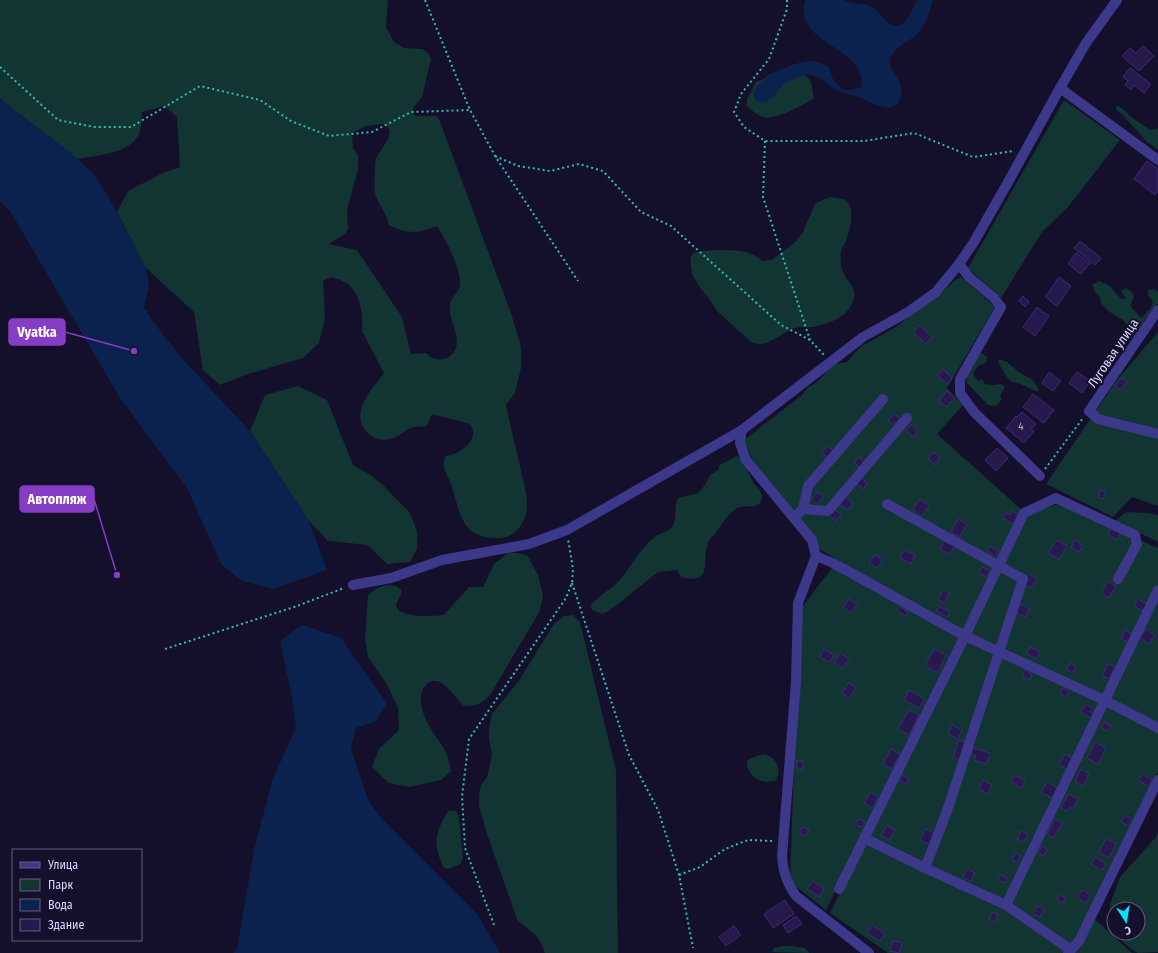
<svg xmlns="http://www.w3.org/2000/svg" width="1158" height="953" font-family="'Fira Sans Condensed',sans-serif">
  <rect width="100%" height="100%" fill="#140f2a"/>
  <g fill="#123433" fill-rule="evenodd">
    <path d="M0 0H388L386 27 394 42 404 48 422 49 428 53 431 59 422 97 414 107 412 113 415 116H436L439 119 512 316 521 347V368L515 393 506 405C510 424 514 442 519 461 522 476 527 491 527 506 527 514 523 524 518 529 511 537 504 539 494 538 461 537 460 512 452 487 449 476 439 466 446 456 450 455 455 454 458 452 469 447 478 435 470 424L432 414 427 426C422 427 418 426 414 427 406 428 399 438 389 439 381 441 372 438 367 432 349 413 372 389 384 373L362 331C363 316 361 296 349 285 345 281 337 279 331 277L323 281 325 318 319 343 303 358 248 374 220 385 203 370 194 312 146 268 117 212 128 191 165 172 180 167 177 117 164 106 142 112C141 119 142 128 139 134 129 154 98 155 78 159L0 99ZM381 124C402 129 379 149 376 159 375 162 374 190 375 193 378 205 387 213 389 225 408 235 418 233 437 226 447 243 457 260 460 280 461 294 452 294 450 304 447 321 467 342 450 356 446 359 442 360 436 359 431 358 430 357 426 353L411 354 402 317 357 250 329 244 345 234 348 229 347 210 358 169V155L353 148 352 133 366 126Z"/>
    <path d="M795 70C812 76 811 81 814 98 804 105 774 121 763 117 757 115 752 111 747 106V99L756 82 764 79 770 74Z"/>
    <path d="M1064 100 1120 140 1068 207 1042 232 1001 298 968 268Z"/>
    <path d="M1117 105 1124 110 1131 117 1150 130 1156 129 1158 127V150L1146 141 1122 114 1116 110Z"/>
    <path d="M830 197C834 198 839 198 843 199 857 205 850 230 846 241 845 244 841 248 841 252 840 255 841 260 841 264 842 283 866 287 848 310 841 319 825 325 813 327 806 328 799 326 792 329 778 335 767 349 751 342L717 311 710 300 700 288 692 274 690 258C691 256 692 255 694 253 702 249 741 249 749 253 754 255 758 258 763 261L773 259 794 243 802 234 815 204 825 199Z"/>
    <path d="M961 277 995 307 947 388 963 405 937 434 1022 510 963 631 821 550 794 518 751 457 744 440 802 395 807 388 817 382 834 364 847 362 860 347 896 327 919 309 940 295 954 281Z"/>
    <path d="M1099 281 1110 286 1121 299 1126 298 1121 291 1126 288 1132 292 1134 297 1130 306 1141 318 1150 309 1153 302 1148 295V290L1155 289 1158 292V303L1145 319 1140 327 1137 330 1131 331 1123 320 1108 311 1101 303 1100 297 1095 292 1092 285Z"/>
    <path d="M1158 332V506L1132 497 1113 517 1046 484 1117 380Z"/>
    <path d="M982 353 987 357 986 363 978 366 973 373 976 379 979 381 982 379 985 384 993 385 1001 384 1005 387 1000 396 1002 399 997 406 988 405 966 382 967 374 976 355Z"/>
    <path d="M999 359 1007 362 1019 372 1033 380 1039 389 1038 392C1032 390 1029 388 1023 385 1018 382 1012 385 1007 377 1003 371 1003 369 998 363Z"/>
    <path d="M298 386 327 400 353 465 369 474 381 483 410 513 417 531V549L410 562 387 564 367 545 328 541 309 521 250 431 265 395Z"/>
    <path d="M736 456 741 457C745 465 749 474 753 482 756 487 762 490 762 497 761 510 747 505 740 507 730 510 723 523 717 531 714 535 709 539 708 543 701 562 714 585 681 577L677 570 658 572 609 611 602 614 592 610 591 605C598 595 611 590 619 581 631 567 640 548 656 536 661 533 667 532 672 527 678 520 673 508 678 498L698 493 705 485 710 475 718 470 720 465Z"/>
    <path d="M1059 504 1158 548V724L970 634 1027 513Z"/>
    <path d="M1126 512 1148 513 1158 515V542L1115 521Z"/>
    <path d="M508 553H517L527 555 538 575 543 595 540 611 490 695C482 704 476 706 464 706 455 699 440 670 426 685 415 697 424 718 431 729 436 738 444 746 447 755 449 760 450 766 451 771L441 780 410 787 389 783 372 767 379 749 399 730 398 708 386 683 368 657 365 640 368 596C370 594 373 591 376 589 383 585 396 583 401 590V594L396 605 399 611C414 617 427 617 444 615L469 587H483L494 564Z"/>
    <path d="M832 568 960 638 826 910 790 882 795 734 802 607Z"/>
    <path d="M573 615 580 622 616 771 617 890 618 953H545C542 946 540 939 534 934 528 928 521 925 517 919L487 834 479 806V795L481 785 487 777 492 755 489 738V728L492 714 518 682 554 624 564 616Z"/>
    <path d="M967 638 1158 730V771L1089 914 1132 953H888L830 913Z"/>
    <path d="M763 754C776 756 782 769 776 781 773 781 769 782 766 782 755 781 746 771 747 761L751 758Z"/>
    <path d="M449 810 456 811 459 817 463 858 460 864 449 869 444 868C432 844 435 832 449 810Z"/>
    <path d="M1158 832V952L1138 953 1131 949 1114 934 1110 922V904L1120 877 1156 837ZM1114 909H1138V933H1114Z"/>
    <path d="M781 946H793L805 948 809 953 772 952 774 948Z"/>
  </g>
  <g fill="#0a224d">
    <path d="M806 0H844C852 4 862 2 872 7 878 10 882 17 888 22 903 36 912 10 917 0H933C929 12 927 23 918 33 910 42 893 47 890 60 888 72 907 80 900 99 894 117 868 100 857 97 849 94 842 93 834 89 828 86 824 79 817 77 813 75 807 75 802 76 796 77 788 81 783 85 777 91 768 108 756 100 754 98 754 96 754 94 755 78 797 60 812 61 818 62 824 65 829 67L833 79 843 90H851L861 87C867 58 826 48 811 29 808 26 805 20 804 15 803 10 803 5 806 0Z"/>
    <path d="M0 99 78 159 93 173 109 198 146 268 149 287 144 308 164 336 189 366 250 431 309 521 327 570 273 589 240 580 221 564 187 488 120 398 10 211 0 202Z"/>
    <path d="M302 625 341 638 387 704 376 721 356 728 351 749 369 802 383 820 477 914 500 953H233L237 949 254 850 272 781 296 727 292 698 280 641Z"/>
  </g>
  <g fill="#251a4b" stroke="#3b2b78">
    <path d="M1143 46 1154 56 1139 71 1122 56 1130 48 1136 53Z"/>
    <path d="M1130 68 1151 84 1144 93 1134 85 1131 90 1125 85 1128 81 1123 77Z"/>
    <path d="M1147 161 1158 169V190L1155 195 1134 179Z"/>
    <path d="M1080 241 1101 258 1095 265 1074 248Z"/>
    <path d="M1076 253 1090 263 1081 274 1068 264Z"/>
    <path d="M1059 277 1071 286 1057 306 1045 297Z"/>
    <path d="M1023 296 1029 302 1025 307 1019 301Z"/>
    <path d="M1037 307 1049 316 1035 336 1023 327Z"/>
    <path d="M919 325 932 337 926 344 913 332Z"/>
    <path d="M943 369 952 378 947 384 937 375Z"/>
    <path d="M1049 372 1061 381 1053 391 1042 383Z"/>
    <path d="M1077 372 1090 381 1082 393 1069 383Z"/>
    <path d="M1122 377 1127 382 1120 390 1115 386Z"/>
    <path d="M947 391 955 398 946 407 939 401Z"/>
    <path d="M1033 394 1054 410 1044 423 1023 407Z"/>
    <path d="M1022 412 1036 424 1031 429 1034 431 1024 443 1006 428 1016 416 1017 417Z"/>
    <path d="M895 414 900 419 893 425 888 420Z"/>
    <path d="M911 425 918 431 913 437 906 430Z"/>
    <path d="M827 446 833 450 828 458 822 453Z"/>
    <path d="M997 448 1008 458 996 471 985 460Z"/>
    <path d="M934 452 940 458 935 465 928 458Z"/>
    <path d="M859 457 865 463 860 468 854 462Z"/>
    <path d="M862 478 867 483 863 489 857 484Z"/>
    <path d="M1100 490 1106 492 1103 499 1098 497Z"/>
    <path d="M817 492 823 497 817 504 811 500Z"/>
    <path d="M845 497 853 504 847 510 839 504Z"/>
    <path d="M920 499 929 506 922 516 913 510Z"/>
    <path d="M834 509 841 515 836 521 829 515Z"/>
    <path d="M1012 511 1018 515 1013 524 1003 518 1006 513 1010 515Z"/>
    <path d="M958 519 967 524 960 537 951 532Z"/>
    <path d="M1111 528 1120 532 1117 540 1108 535Z"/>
    <path d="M945 539 955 545 950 555 940 549Z"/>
    <path d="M1057 540 1067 546 1059 559 1048 553Z"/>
    <path d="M1075 540 1083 546 1079 552 1071 547Z"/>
    <path d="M990 546 998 551 995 556 987 551Z"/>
    <path d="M904 550 915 555 911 564 900 558Z"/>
    <path d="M874 555 883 559 878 568 869 563Z"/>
    <path d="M982 567 990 571 986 577 979 573Z"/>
    <path d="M1029 574 1037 578 1031 588 1024 584Z"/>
    <path d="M1108 581 1116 586 1109 598 1101 594Z"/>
    <path d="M943 590 949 593 945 603 938 600Z"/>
    <path d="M849 599 857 605 850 613 843 607Z"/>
    <path d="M1138 599 1147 604 1142 611 1134 606Z"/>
    <path d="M1020 604 1029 608 1026 617 1016 613Z"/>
    <path d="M939 606 950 612 947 617 936 611Z"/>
    <path d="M900 607 908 612 906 616 897 611Z"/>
    <path d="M1146 629 1155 635 1149 644 1140 638Z"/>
    <path d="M1125 630 1132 634 1128 642 1121 639Z"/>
    <path d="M1030 647 1040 652 1036 659 1026 653Z"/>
    <path d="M824 649 834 655 830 662 820 657Z"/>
    <path d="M934 649 946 655 938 673 925 666Z"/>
    <path d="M840 653 849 659 842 668 834 662Z"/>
    <path d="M1070 663 1076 666 1072 673 1067 670Z"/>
    <path d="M1108 664 1115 667 1109 679 1102 676Z"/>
    <path d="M1025 670 1032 674 1030 680 1022 676Z"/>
    <path d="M848 683 856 687 850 698 842 694Z"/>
    <path d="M1062 688 1069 691 1066 697 1060 693Z"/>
    <path d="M909 690 925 699 919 708 904 700Z"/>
    <path d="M1086 704 1093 709 1090 712 1093 714 1091 718 1081 712Z"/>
    <path d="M909 710 919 715 909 735 898 729Z"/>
    <path d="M1104 722 1111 726 1107 731 1101 727Z"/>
    <path d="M952 725 962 730 958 739 948 734Z"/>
    <path d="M959 740 967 743 961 760 953 757Z"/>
    <path d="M1095 742 1106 748 1098 764 1087 758Z"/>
    <path d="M973 748 990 753 986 764 974 760 976 756 971 754Z"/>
    <path d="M891 749 900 754 892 769 883 764Z"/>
    <path d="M1065 754 1074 759 1068 770 1059 765Z"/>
    <rect x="797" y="761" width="6" height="8"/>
    <path d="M1081 769 1089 774 1083 786 1075 781Z"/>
    <path d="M1143 774 1152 780 1148 786 1138 780Z"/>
    <path d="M902 775 909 778 906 784 899 780Z"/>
    <path d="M1015 775 1025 781 1021 788 1011 782Z"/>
    <path d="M983 780 992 785 988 794 979 789Z"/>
    <path d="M1047 782 1057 788 1052 798 1041 792Z"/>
    <path d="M870 792 878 797 872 808 864 803Z"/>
    <path d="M1068 794 1078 799 1073 809 1070 807 1067 811 1061 808Z"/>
    <path d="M1125 815 1132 819 1128 826 1121 822Z"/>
    <path d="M858 819 865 822 862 827 855 824Z"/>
    <path d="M1055 819 1062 823 1054 838 1047 834Z"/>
    <path d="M887 826 895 830 890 840 881 835Z"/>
    <path d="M802 827 809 830 806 836 799 833Z"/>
    <path d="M926 829 936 834 930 845 920 840Z"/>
    <path d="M1021 831 1028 834 1024 842 1017 839Z"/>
    <path d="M1106 839 1116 844 1109 858 1099 852Z"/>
    <path d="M1042 846 1047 849 1044 856 1038 853Z"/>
    <path d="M1016 853 1021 856 1017 862 1012 860Z"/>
    <path d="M1095 857 1106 864 1102 870 1091 864Z"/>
    <path d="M967 869 975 873 971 881 963 878Z"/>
    <path d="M1000 875 1007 878 1005 883 998 880Z"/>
    <path d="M813 881 824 889 819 897 807 889Z"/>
    <path d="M1082 890 1091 895 1086 903 1077 898Z"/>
    <path d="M1060 894 1066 898 1063 903 1057 899Z"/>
    <path d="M785 900 794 914 773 928 764 914Z"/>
    <path d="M1038 906 1044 909 1040 917 1033 914Z"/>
    <path d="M992 912 998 915 995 922 989 919Z"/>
    <path d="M796 916 802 924 788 933 783 925Z"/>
    <path d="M872 925 885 934 880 941 867 933Z"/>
    <path d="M734 926 741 935 726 946 719 937Z"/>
    <path d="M893 941 902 943 899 953 890 951Z"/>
  </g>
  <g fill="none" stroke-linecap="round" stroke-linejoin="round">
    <g stroke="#2bc0b8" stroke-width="2" stroke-dasharray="2 3" stroke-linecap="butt">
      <path d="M425 0 470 110 495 156 578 281"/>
      <path d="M787 0V9L769 59 741 94 734 112 744 127 765 141H864L914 133 973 157 1013 151"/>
      <path d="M0 67 58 120 94 127H131L200 86 260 100 291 121 329 136 372 132 411 112 470 110"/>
      <path d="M765 141 763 197 810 340"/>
      <path d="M495 156 518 166 550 171 579 164 603 171 641 212 671 226 781 325 810 340 824 355"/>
      <path d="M1045 469 1083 418"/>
      <path d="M572 583 629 755 658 810 679 875 693 948"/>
      <path d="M165 649 297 606 344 588"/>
      <path d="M679 875 700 867 725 849 748 840 774 841"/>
      <path d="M494 925 465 848 462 796 469 739 566 598 572 583 573 569 568 539"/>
    </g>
    <g stroke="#3c388a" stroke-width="10">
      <path d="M1060 88 1158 160"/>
      <path d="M959 264 969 277 994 298 1001 307 960 379V393L974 412 1040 476"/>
      <path d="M1158 310 1089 411 1098 419 1158 434"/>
      <path d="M742 430 740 443 746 460 812 540 816 556 798 603 796 682 782 856C783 872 787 883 796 896L869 953"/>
      <path d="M887 504 1023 579 947 811 925 868"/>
      <path d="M803 509 828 511 907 418"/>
      <path d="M794 518 803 509 808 486 883 399"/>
      <path d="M816 556 833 563 965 636 1104 700 1158 728"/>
      <path d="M353 585 391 578 442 560 529 544 567 530 742 430 863 337 908 312 936 292 959 264 974 242 1007 184 1060 88 1086 43 1117 0"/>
      <path d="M864 838 925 868 1006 905 1071 950"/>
      <path d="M839 889 965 636 1024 513 1056 498 1135 535 1137 544 1118 579"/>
      <path d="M1006 905 1158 590"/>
      <path d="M1068 953 1079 941 1158 780"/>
    </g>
  </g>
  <g text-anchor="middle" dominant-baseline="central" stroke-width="4" stroke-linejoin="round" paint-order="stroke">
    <g font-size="11" fill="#afa8d2">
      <text x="1021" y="426">4</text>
    </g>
    <g font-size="13" fill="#ddd8ff" stroke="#140f2a">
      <text transform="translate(1113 353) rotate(-56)">Луговая улица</text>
    </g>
  </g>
  <path fill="none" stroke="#853dc5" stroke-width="1.5" d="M134 351L65 332M117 575L94 499"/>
  <g fill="#853dc5" stroke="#140f2a" stroke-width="1.5">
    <circle cx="134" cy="351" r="4"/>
    <circle cx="117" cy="575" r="4"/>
  </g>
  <g fill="#853dc5" stroke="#853dc5" stroke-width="1.5">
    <rect x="9" y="319" width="56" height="26" rx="4"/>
    <rect x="20" y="486" width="74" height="26" rx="4"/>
  </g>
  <g font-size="14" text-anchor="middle" font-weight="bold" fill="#fff">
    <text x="37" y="337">Vyatka</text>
    <text x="57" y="504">Автопляж</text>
  </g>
  <rect x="12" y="849" width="130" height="92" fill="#140f2a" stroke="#645f7f"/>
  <rect x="20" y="862" width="20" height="6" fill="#3c388a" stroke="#645f7f"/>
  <text x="48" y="869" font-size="12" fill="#ddd8ff">Улица</text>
  <rect x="20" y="879" width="20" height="12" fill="#123433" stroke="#645f7f"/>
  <text x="48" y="889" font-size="12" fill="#ddd8ff">Парк</text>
  <rect x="20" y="899" width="20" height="12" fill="#0a224d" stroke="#645f7f"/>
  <text x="48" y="909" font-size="12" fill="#ddd8ff">Вода</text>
  <rect x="20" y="919" width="20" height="12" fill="#251a4b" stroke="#645f7f"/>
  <text x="48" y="929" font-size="12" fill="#ddd8ff">Здание</text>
  <g transform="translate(1126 921) rotate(168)"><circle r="19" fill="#140f2a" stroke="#645f7f"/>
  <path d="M0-3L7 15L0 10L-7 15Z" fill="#04e4ff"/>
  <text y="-6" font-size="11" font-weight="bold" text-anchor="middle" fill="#ddd8ff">С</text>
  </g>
</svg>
